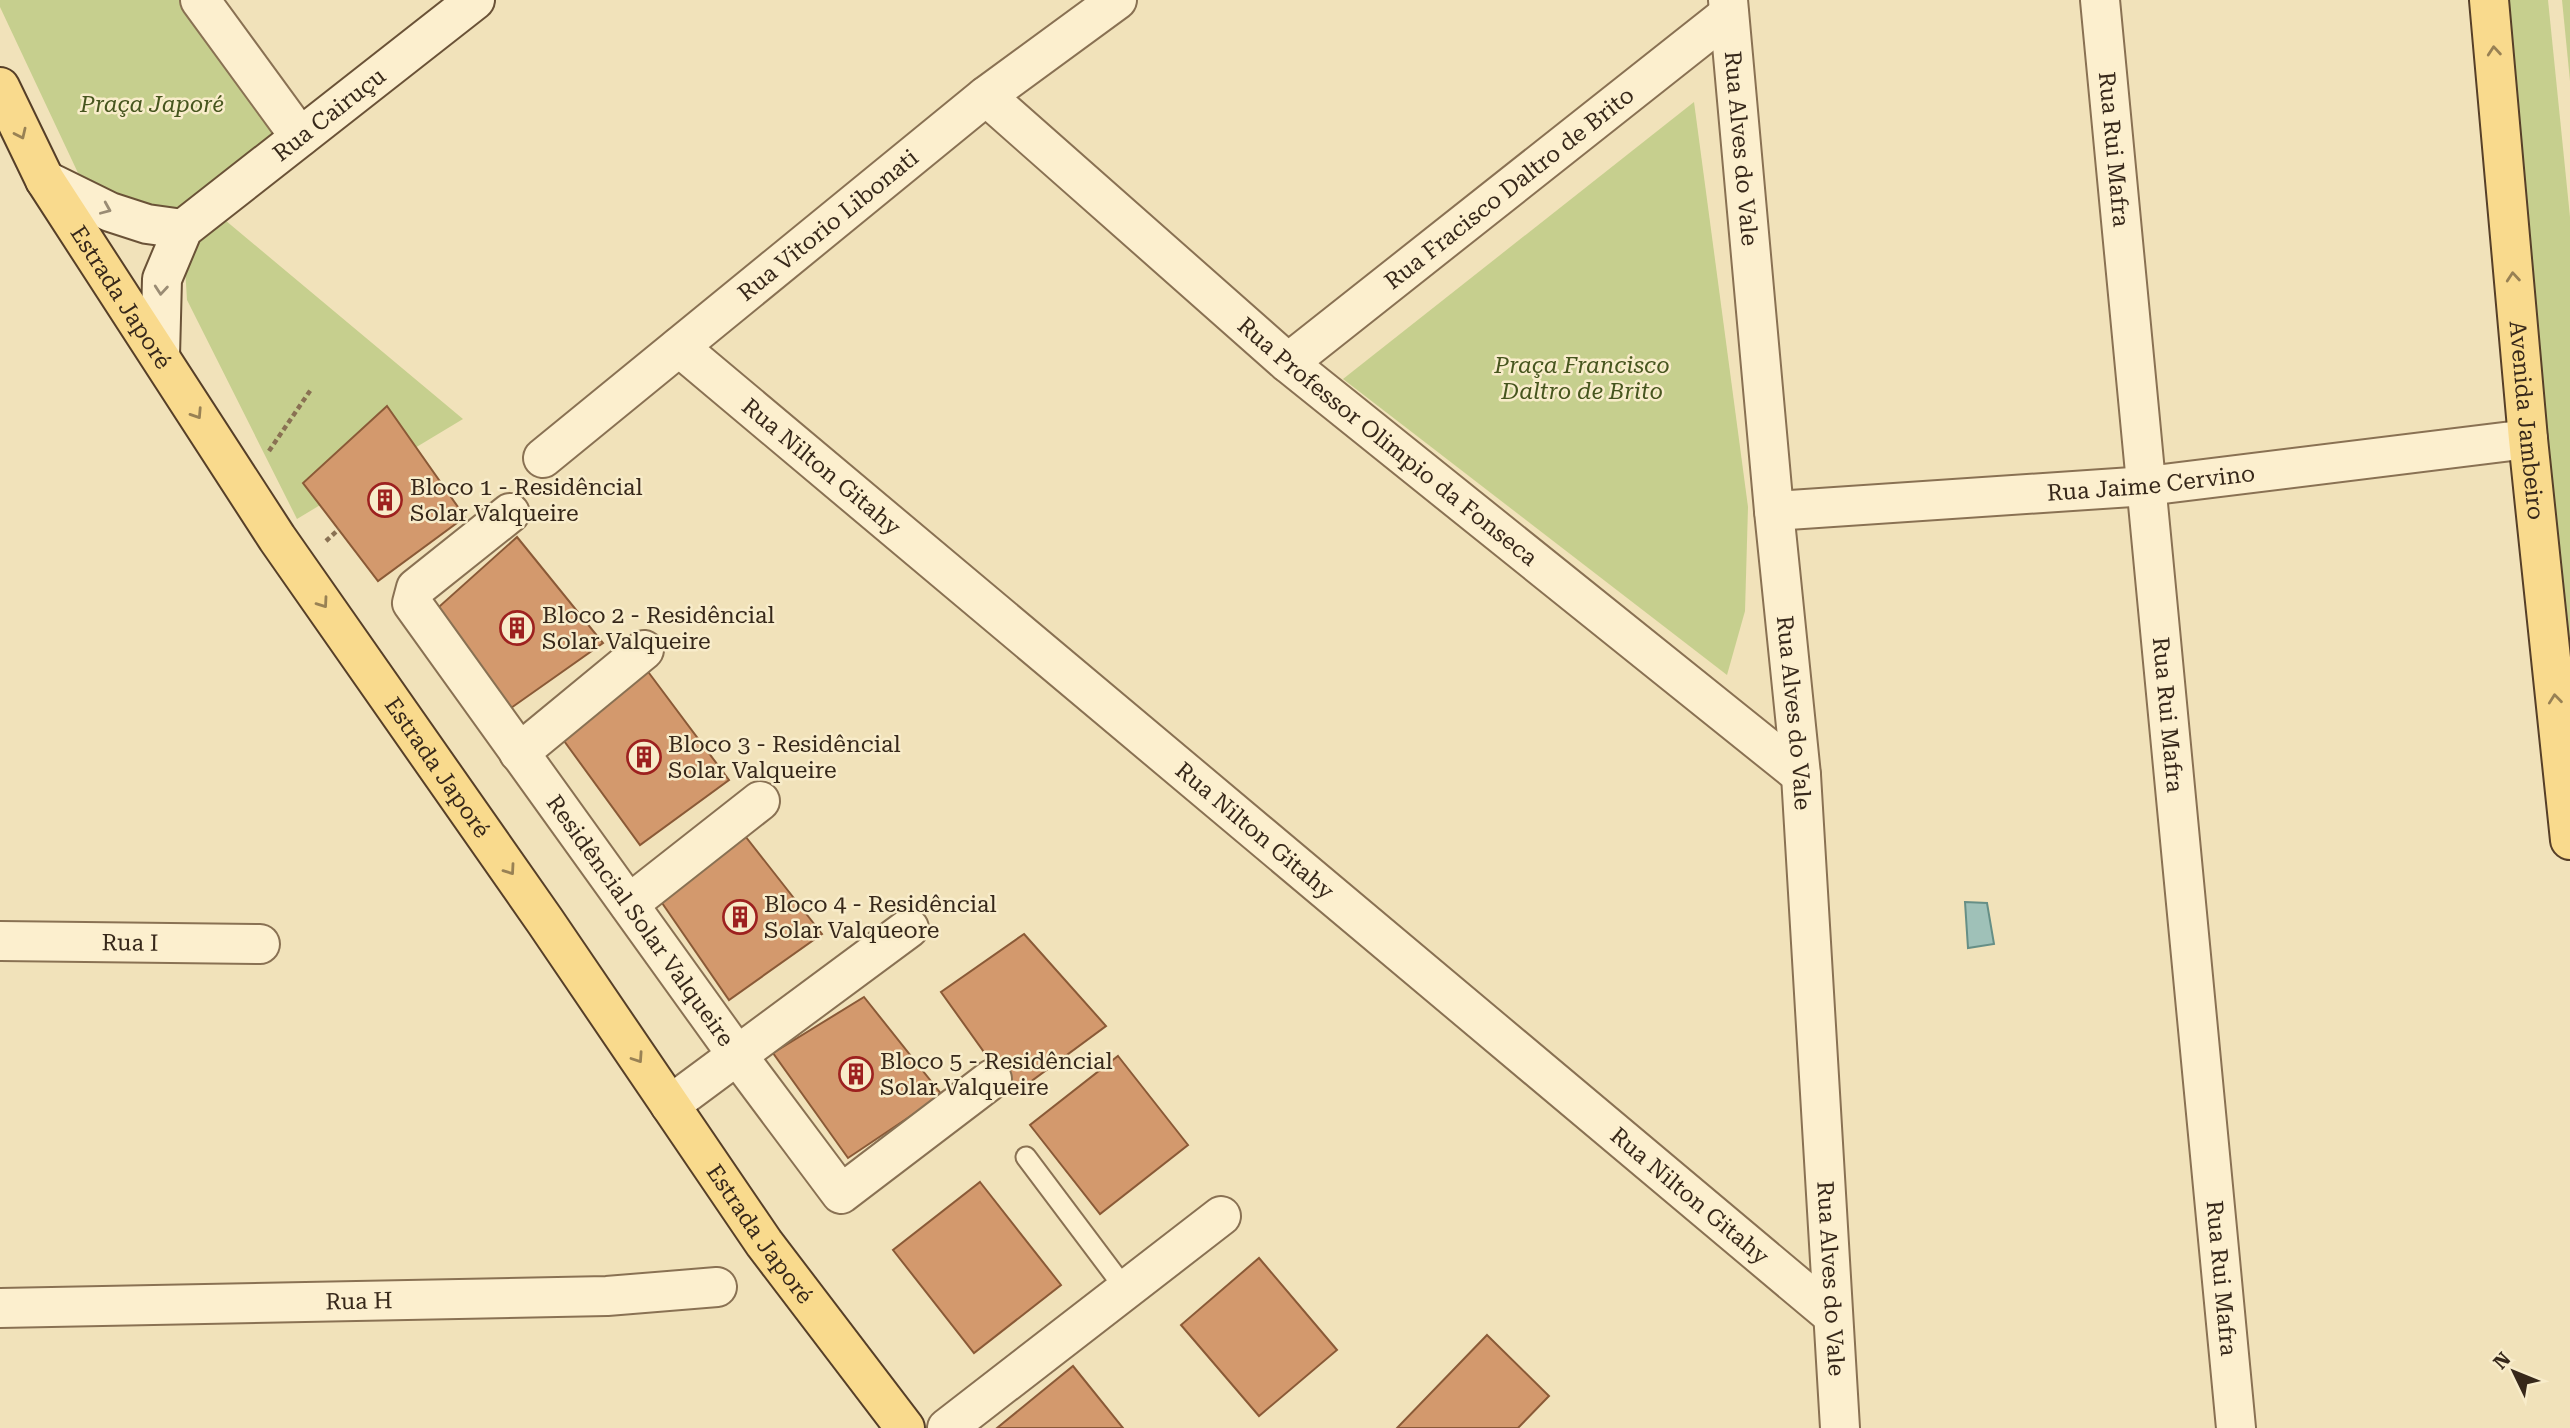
<svg xmlns="http://www.w3.org/2000/svg" width="2570" height="1428" font-family="'Roboto Serif',serif">
  <rect width="100%" height="100%" fill="#f1e2ba"/>
  <g fill="#c6cf8e">
    <path d="M0 0H194L295 139 213 210 463 419 297 519 187 300 183 234 142 207 78 173 0 7Z"/>
    <path d="M2483 0H2548L2570 217V808Z"/>
    <path d="M2562 0H2570V81Z"/>
    <path d="M1694 102 1748 507 1745 611 1727 675 1343 379Z"/>
  </g>
  <path fill="#9fc1b8" stroke="#668f86" stroke-width="2" d="M1965 902 1987 903 1994 944 1968 948Z"/>
  <g fill="#d3996d" stroke="#8a5a37" stroke-width="2">
    <path d="M387 406 465 517 378 581 303 483Z"/>
    <path d="M517 537 603 643 511 708 431 614Z"/>
    <path d="M646 669 729 780 640 845 559 734Z"/>
    <path d="M742 832 822 934 729 1000 660 900Z"/>
    <path d="M1024 934 1106 1026 1014 1094 941 992Z"/>
    <path d="M864 997 942 1095 848 1158 773 1053Z"/>
    <path d="M1118 1056 1188 1145 1100 1214 1030 1125Z"/>
    <path d="M980 1182 1061 1285 974 1353 893 1250Z"/>
    <path d="M1259 1258 1337 1350 1259 1416 1181 1325Z"/>
    <path d="M1487 1335 1549 1396 1518 1428H1397Z"/>
    <path d="M1073 1366 1123 1428H997Z"/>
  </g>
  <g fill="none" stroke-linecap="round" stroke-linejoin="round">
    <g stroke="#897153" stroke-width="23">
      <path id="lane" d="M1026 1157 1126 1290"/>
    </g>
    <g stroke="#897153" stroke-width="42">
      <g id="street">
        <path d="M200 0 300 137"/>
        <path id="s1" d="M1728 0 1774 511 1801 775 1840 1428"/>
        <path id="s2" d="M2100 0 2236 1428"/>
        <path id="s3" d="M986 96 1288 363 1801 775"/>
        <path id="s4" d="M679 347 1833 1316"/>
        <path id="s5" d="M1288 363 1729 14"/>
        <path id="s6" d="M543 458 986 96 1117 0"/>
        <path id="s7" d="M1774 511 2147 486 2528 439"/>
        <path id="s8" d="M510 513 416 588 412 603 737 1055 841 1194 992 1079"/>
        <path d="M519 753 644 650"/>
        <path d="M629 904 760 801"/>
        <path id="s9" d="M0 941 260 944"/>
        <path d="M670 1105 909 928"/>
        <path id="s10" d="M0 1308 607 1296 717 1287"/>
        <path d="M947 1428 1221 1216"/>
      </g>
    </g>
    <g stroke="#6a5237" stroke-width="42">
      <g id="secondary">
        <path d="M45 180 110 212 147 224 183 229"/>
        <path id="s11" d="M160 356 162 279 183 229 475 0"/>
      </g>
    </g>
    <g stroke="#563f28" stroke-width="42">
      <g id="primary">
        <path id="s12" d="M2489 0 2528 439 2570 840"/>
        <path id="s13" d="M0 87 45 180 277 538 545 921 764 1243 905 1428"/>
      </g>
    </g>
    <g stroke="#897153" stroke-width="4.5" stroke-dasharray="5 3.5" stroke-linecap="butt">
      <path d="M269 451 312 388"/>
      <path d="M326 541 339 529"/>
    </g>
    <use href="#lane" stroke="#fcefce" stroke-width="19"/>
    <use href="#street" stroke="#fcefce" stroke-width="38"/>
    <use href="#secondary" stroke="#fcefce" stroke-width="38"/>
    <use href="#primary" stroke="#f9da8d" stroke-width="38"/>
  </g>
  <defs><path id="oneway-chevron" d="M-2-3.5L2.5 0L-2 3.5" fill="none" stroke-width="1.6" stroke-linecap="round" stroke-linejoin="round" transform="scale(1.75)"/></defs>
  <g stroke="#988154">
    <use href="#oneway-chevron" transform="translate(2494 51) rotate(-95)"/>
    <use href="#oneway-chevron" transform="translate(21 134) rotate(65)"/>
    <use href="#oneway-chevron" transform="translate(2513 277) rotate(-95)"/>
    <use href="#oneway-chevron" transform="translate(197 414) rotate(57)"/>
    <use href="#oneway-chevron" transform="translate(323 603) rotate(55)"/>
    <use href="#oneway-chevron" transform="translate(2555 699) rotate(-96)"/>
    <use href="#oneway-chevron" transform="translate(510 870) rotate(55)"/>
    <use href="#oneway-chevron" transform="translate(638 1058) rotate(56)"/>
  </g>
  <g stroke="#9a8c74">
    <use href="#oneway-chevron" transform="translate(106 209) rotate(23)"/>
    <use href="#oneway-chevron" transform="translate(161 290) rotate(95)"/>
  </g>
  <defs>
    <g id="building-ring" transform="scale(1.75)"><circle r="9.5" fill="#f8ecca" stroke="#9d211f" stroke-width="1.5"/><path d="M-4-6H4V6H1V3H-1V6H-4ZM-2.5-4.3h1.7v1.8h-1.7ZM.8-4.3h1.7v1.8H.8ZM-2.5-1h1.7V.8h-1.7ZM.8-1h1.7V.8H.8Z" fill="#9d211f"/></g>
  </defs>
  <g fill-rule="evenodd">
    <use href="#building-ring" x="385" y="500"/>
    <use href="#building-ring" x="517" y="628"/>
    <use href="#building-ring" x="644" y="757"/>
    <use href="#building-ring" x="740" y="917"/>
    <use href="#building-ring" x="856" y="1074"/>
  </g>
  <g text-anchor="middle" dominant-baseline="central" stroke-width="5" stroke-linejoin="round" paint-order="stroke">
    <g font-size="23" font-style="italic" fill="#46551e" stroke="#f8ecca">
      <text x="152" y="104">Praça Japoré</text>
      <text x="1582" y="365">Praça Francisco<tspan x="1582" dy="26">Daltro de Brito</tspan></text>
    </g>
    <g font-size="23" fill="#37281a" stroke="#f8ecca">
      <text stroke="none"><textPath href="#s11" startOffset="317">Rua Cairuçu</textPath></text>
      <text stroke="none"><textPath href="#s1" startOffset="149">Rua Alves do Vale</textPath></text>
      <text stroke="none"><textPath href="#s2" startOffset="150">Rua Rui Mafra</textPath></text>
      <text stroke="none"><textPath href="#s5" startOffset="282">Rua Fracisco Daltro de Brito</textPath></text>
      <text stroke="none"><textPath href="#s6" startOffset="368">Rua Vitorio Libonati</textPath></text>
      <text stroke="none"><textPath href="#s13" startOffset="243">Estrada Japoré</textPath></text>
      <text stroke="none"><textPath href="#s12" startOffset="422">Avenida Jambeiro</textPath></text>
      <text stroke="none"><textPath href="#s3" startOffset="530">Rua Professor Olimpio da Fonseca</textPath></text>
      <text stroke="none"><textPath href="#s4" startOffset="186">Rua Nilton Gitahy</textPath></text>
      <text stroke="none"><textPath href="#s7" startOffset="378">Rua Jaime Cervino</textPath></text>
      <text stroke="none"><textPath href="#s1" startOffset="716">Rua Alves do Vale</textPath></text>
      <text stroke="none"><textPath href="#s2" startOffset="718">Rua Rui Mafra</textPath></text>
      <text stroke="none"><textPath href="#s13" startOffset="810">Estrada Japoré</textPath></text>
      <text stroke="none"><textPath href="#s4" startOffset="752">Rua Nilton Gitahy</textPath></text>
      <text stroke="none"><textPath href="#s8" startOffset="527">Residêncial Solar Valqueire</textPath></text>
      <text stroke="none"><textPath href="#s9" startOffset="130">Rua I</textPath></text>
      <text stroke="none"><textPath href="#s4" startOffset="1320">Rua Nilton Gitahy</textPath></text>
      <text stroke="none"><textPath href="#s13" startOffset="1377">Estrada Japoré</textPath></text>
      <text stroke="none"><textPath href="#s2" startOffset="1284">Rua Rui Mafra</textPath></text>
      <text stroke="none"><textPath href="#s1" startOffset="1283">Rua Alves do Vale</textPath></text>
      <text stroke="none"><textPath href="#s10" startOffset="359">Rua H</textPath></text>
    </g>
    <g font-size="23" fill="#37281a" stroke="#f8ecca" text-anchor="start">
      <text x="410" y="487">Bloco 1 - Residêncial<tspan x="410" dy="26">Solar Valqueire</tspan></text>
      <text x="542" y="615">Bloco 2 - Residêncial<tspan x="542" dy="26">Solar Valqueire</tspan></text>
      <text x="668" y="744">Bloco 3 - Residêncial<tspan x="668" dy="26">Solar Valqueire</tspan></text>
      <text x="764" y="904">Bloco 4 - Residêncial<tspan x="764" dy="26">Solar Valqueore</tspan></text>
      <text x="880" y="1061">Bloco 5 - Residêncial<tspan x="880" dy="26">Solar Valqueire</tspan></text>
    </g>
  </g>
  <g transform="translate(2514 1372) rotate(313)" stroke="#f8ecca" stroke-width="5" paint-order="stroke">
  <path d="M0-5L12 26L0 18L-12 26Z" fill="#37281a"/>
  <text y="-10" font-size="19" font-weight="bold" text-anchor="middle" fill="#37281a">N</text>
  </g>
</svg>
